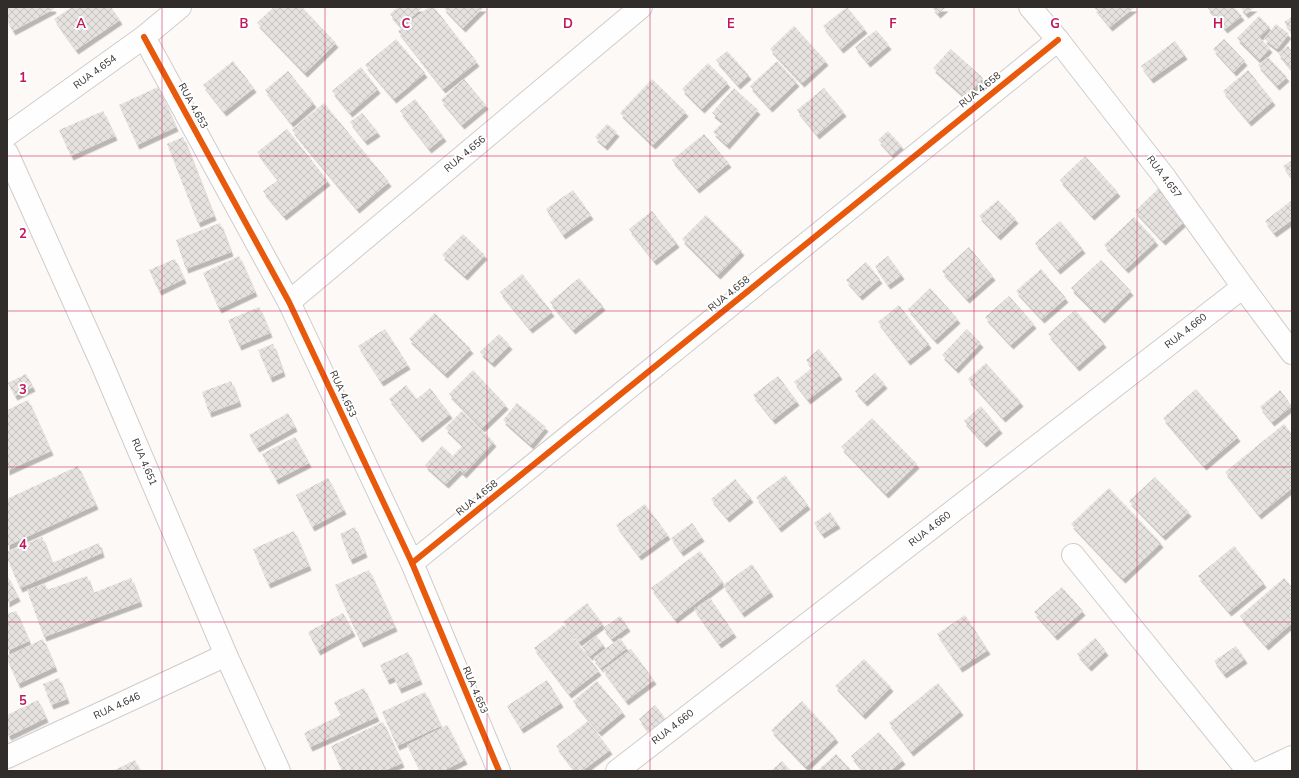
<svg xmlns="http://www.w3.org/2000/svg" width="1299" height="778" font-family="'Nunito Sans',sans-serif">
  <defs>
    <pattern id="building-cross-hatch" width="8" height="8" patternUnits="userSpaceOnUse"><rect width="8" height="8" fill="#e5e2e0"/><path d="M0 0l8 8M0 8l8-8" fill="none" stroke="#c5c2c0"/></pattern>
    <filter id="shadow"><feDropShadow dx="2.5" dy="4.5" stdDeviation="0" flood-color="#0004"/></filter>
  </defs>
  <rect width="100%" height="100%" fill="#fcf9f6"/>
  <g fill="url(#building-cross-hatch)" filter="url(#shadow)">
    <path d="M7 7H53L54 9 13 31 7 20Z"/>
    <path d="M72 7H111L120 20 76 50 54 19Z"/>
    <path d="M274 7H302L336 43 305 73 257 23Z"/>
    <path d="M398 7H423L401 27 390 14Z"/>
    <path d="M429 7H434L477 62 443 89 398 31Z"/>
    <path d="M443 7H484L463 28Z"/>
    <path d="M847 7 865 29 841 49 823 26Z"/>
    <path d="M932 7H946L938 14Z"/>
    <path d="M1094 7H1135L1110 27Z"/>
    <path d="M1207 7H1234L1242 16 1225 29Z"/>
    <path d="M1240 7H1255L1246 14Z"/>
    <path d="M1259 16 1270 27 1259 37 1270 48 1259 60 1237 38Z"/>
    <path d="M1292 17V33L1284 22Z"/>
    <path d="M1276 24 1289 34 1277 49 1264 39Z"/>
    <path d="M794 26 826 61 802 83 770 49Z"/>
    <path d="M876 30 889 45 868 63 855 47Z"/>
    <path d="M396 39 425 73 394 99 365 65Z"/>
    <path d="M1224 39 1245 61 1234 72 1213 49Z"/>
    <path d="M1175 41 1185 55 1151 79 1141 66Z"/>
    <path d="M1288 46 1292 52V70L1278 53Z"/>
    <path d="M951 49 983 78 965 97 933 68Z"/>
    <path d="M727 51 749 75 738 85 716 60Z"/>
    <path d="M1268 57 1287 77 1277 86 1258 65Z"/>
    <path d="M233 61 254 88 224 112 203 85Z"/>
    <path d="M777 61 797 82 770 108 750 86Z"/>
    <path d="M708 63 728 83 702 109 682 89Z"/>
    <path d="M361 67 378 89 350 113 332 91Z"/>
    <path d="M1248 70 1273 101 1249 122 1223 91Z"/>
    <path d="M288 71 314 103 291 123 265 90Z"/>
    <path d="M464 79 486 105 462 125 441 100Z"/>
    <path d="M652 79 686 112 653 145 620 113Z"/>
    <path d="M158 87 176 127 137 145 119 105Z"/>
    <path d="M734 88 758 110 727 145 713 132 723 122 712 113Z"/>
    <path d="M824 88 844 112 817 135 797 110Z"/>
    <path d="M415 99 444 137 429 149 400 111Z"/>
    <path d="M324 103 389 182 357 209 292 130Z"/>
    <path d="M103 111 115 136 71 156 59 130Z"/>
    <path d="M362 113 378 132 365 141 350 122Z"/>
    <path d="M607 124 617 132 605 146 595 137Z"/>
    <path d="M287 129 328 181 284 216 263 191 278 180 257 152Z"/>
    <path d="M888 131 902 146 892 155 878 140Z"/>
    <path d="M704 134 729 163 697 189 672 160Z"/>
    <path d="M183 137 214 216 198 223 167 144Z"/>
    <path d="M1085 156 1118 192 1092 216 1060 180Z"/>
    <path d="M1292 160V179L1283 166Z"/>
    <path d="M1159 188 1187 219 1163 241 1135 211Z"/>
    <path d="M573 190 591 215 563 235 546 209Z"/>
    <path d="M998 200 1016 219 998 236 979 216Z"/>
    <path d="M1292 200V220L1274 233 1265 221Z"/>
    <path d="M652 211 677 243 654 261 629 229Z"/>
    <path d="M706 215 742 251 718 275 682 239Z"/>
    <path d="M1134 217 1156 241 1126 269 1104 245Z"/>
    <path d="M1060 221 1083 249 1058 270 1035 243Z"/>
    <path d="M220 223 231 252 186 269 176 240Z"/>
    <path d="M463 234 485 255 465 276 442 255Z"/>
    <path d="M969 247 993 276 967 299 942 271Z"/>
    <path d="M239 256 255 292 219 309 203 273Z"/>
    <path d="M888 256 902 275 888 285 875 266Z"/>
    <path d="M175 259 184 279 159 291 149 270Z"/>
    <path d="M1101 260 1131 291 1102 319 1071 288Z"/>
    <path d="M866 262 880 279 860 296 846 280Z"/>
    <path d="M1041 269 1066 298 1042 319 1016 291Z"/>
    <path d="M522 274 552 312 530 329 500 292Z"/>
    <path d="M579 278 603 306 573 330 550 302Z"/>
    <path d="M930 288 958 319 935 340 908 309Z"/>
    <path d="M1009 296 1034 324 1011 345 985 317Z"/>
    <path d="M899 305 929 344 908 361 878 322Z"/>
    <path d="M259 307 270 333 239 346 228 320Z"/>
    <path d="M1075 310 1104 343 1077 367 1048 334Z"/>
    <path d="M435 313 471 349 445 374 409 339Z"/>
    <path d="M385 329 408 365 381 382 358 346Z"/>
    <path d="M967 329 981 343 956 369 942 355Z"/>
    <path d="M499 334 510 345 492 363 480 352Z"/>
    <path d="M273 344 283 372 270 378 258 350Z"/>
    <path d="M819 349 840 375 808 400 794 382 812 368 806 360Z"/>
    <path d="M986 363 1021 402 1003 418 968 379Z"/>
    <path d="M473 370 506 405 482 428 449 394Z"/>
    <path d="M875 373 885 384 865 402 855 391Z"/>
    <path d="M26 374 33 387 15 396 8 383Z"/>
    <path d="M778 376 797 401 773 420 753 395Z"/>
    <path d="M231 381 239 402 209 413 202 392Z"/>
    <path d="M406 385 417 399 430 388 450 414 420 438 389 399Z"/>
    <path d="M1196 389 1238 437 1204 466 1163 418Z"/>
    <path d="M1280 390 1292 406 1272 422 1260 407Z"/>
    <path d="M28 400 51 451 7 471V410Z"/>
    <path d="M517 403 546 427 531 445 503 420Z"/>
    <path d="M981 406 1000 429 984 443 964 421Z"/>
    <path d="M462 411 494 442 464 474 460 470 446 484 425 465 442 446 453 456 463 445 445 428Z"/>
    <path d="M288 413 295 427 257 448 249 435Z"/>
    <path d="M872 418 917 464 886 494 841 447Z"/>
    <path d="M1284 424 1292 434V488L1259 515 1225 472Z"/>
    <path d="M295 437 309 463 276 480 262 454Z"/>
    <path d="M78 466 96 505 7 546V499Z"/>
    <path d="M785 475 808 505 779 528 756 497Z"/>
    <path d="M1155 477 1189 512 1163 536 1129 501Z"/>
    <path d="M328 478 344 510 312 527 296 495Z"/>
    <path d="M735 479 751 498 727 518 711 499Z"/>
    <path d="M1109 488 1161 543 1123 579 1071 524Z"/>
    <path d="M645 504 668 535 639 556 616 525Z"/>
    <path d="M830 512 838 524 822 534 814 523Z"/>
    <path d="M692 523 702 537 681 552 671 538Z"/>
    <path d="M355 527 365 553 350 560 340 534Z"/>
    <path d="M294 531 309 566 268 584 253 549Z"/>
    <path d="M42 537 52 563 99 543 102 553 20 588 7 558V552Z"/>
    <path d="M1234 546 1264 583 1229 612 1198 576Z"/>
    <path d="M700 551 723 582 675 619 651 588Z"/>
    <path d="M752 564 771 592 742 613 723 585Z"/>
    <path d="M369 570 395 627 361 643 335 585Z"/>
    <path d="M7 575 18 597 7 603Z"/>
    <path d="M87 576 93 593 131 578 140 602 44 637 27 590 45 584 47 590Z"/>
    <path d="M1284 578 1292 587V623L1266 646 1240 616Z"/>
    <path d="M1062 587 1083 611 1055 636 1034 612Z"/>
    <path d="M710 598 734 633 719 644 694 609Z"/>
    <path d="M587 603 603 624 579 642 563 622Z"/>
    <path d="M16 611 29 641 7 651V614Z"/>
    <path d="M343 613 353 632 318 651 308 632Z"/>
    <path d="M965 615 988 650 960 668 937 634Z"/>
    <path d="M620 616 628 627 612 639 603 628Z"/>
    <path d="M564 625 599 671 569 694 534 648Z"/>
    <path d="M596 636 604 645 590 656 582 647Z"/>
    <path d="M620 638 627 648 601 668 593 658Z"/>
    <path d="M1095 638 1106 651 1089 667 1077 654Z"/>
    <path d="M43 639 55 667 18 684 7 659V656Z"/>
    <path d="M1236 646 1245 659 1224 674 1214 661Z"/>
    <path d="M631 649 654 680 626 701 603 670Z"/>
    <path d="M408 652 420 680 399 689 394 677 387 680 380 665Z"/>
    <path d="M864 659 891 687 863 715 835 686Z"/>
    <path d="M59 678 67 699 51 705 43 684Z"/>
    <path d="M547 680 561 703 521 729 507 706Z"/>
    <path d="M597 681 623 712 599 732 573 701Z"/>
    <path d="M938 683 961 711 911 752 889 723Z"/>
    <path d="M364 688 377 717 310 747 304 733 341 715 334 702Z"/>
    <path d="M425 692 441 726 397 746 382 712Z"/>
    <path d="M38 700 46 718 9 736 7 733V715Z"/>
    <path d="M802 701 836 738 806 767 771 730Z"/>
    <path d="M655 705 665 718 649 732 639 719Z"/>
    <path d="M588 721 610 750 582 771H575L556 746Z"/>
    <path d="M383 722 402 763 384 771H342L331 746Z"/>
    <path d="M447 725 465 760 443 771H420L407 745Z"/>
    <path d="M879 732 903 760 890 771H864L851 756Z"/>
    <path d="M836 754 852 771H817Z"/>
    <path d="M135 760 140 771H113Z"/>
    <path d="M782 761 791 771H771Z"/>
  </g>
  <g fill="none" stroke-linecap="round" stroke-linejoin="round">
    <g stroke="#cfccca" stroke-width="24">
      <g id="minor">
        <path d="M1030 7 1058 40 1163 175 1243 287 1292 353"/>
        <path d="M144 37 289 302 412 563 499 771"/>
        <path d="M7 135 144 37 180 7"/>
        <path d="M7 153 102 364 226 655 279 771"/>
        <path d="M289 302 641 7"/>
        <path d="M1073 555 1248 771"/>
        <path d="M412 563 1058 40"/>
        <path d="M7 757 226 655"/>
        <path d="M617 771 1243 287"/>
        <path d="M1262 771 1292 757"/>
      </g>
    </g>
    <use href="#minor" stroke="#fffefe" stroke-width="22"/>
    <g stroke="#fff" stroke-width="8">
      <g id="cycleway">
        <path d="M144 37 289 302 412 563 499 771"/>
        <path d="M412 563 1058 40"/>
      </g>
    </g>
    <use href="#cycleway" stroke="#e8590c" stroke-width="6"/>
  </g>
  <path fill="none" stroke="#c2185b" stroke-width="1" stroke-opacity="0.55" d="M162 7V771M325 7V771M487 7V771M650 7V771M812 7V771M974 7V771M1137 7V771M7 156H1292M7 311H1292M7 467H1292M7 622H1292"/>
  <g text-anchor="middle" dominant-baseline="central" stroke-width="4" stroke-linejoin="round" paint-order="stroke">
    <g font-size="10" fill="#312d2b" stroke="#fff">
      <text transform="translate(95 72) rotate(-36)">RUA 4.654</text>
      <text transform="translate(980 90) rotate(-39)">RUA 4.658</text>
      <text transform="translate(193 106) rotate(61)">RUA 4.653</text>
      <text transform="translate(465 154) rotate(-40)">RUA 4.656</text>
      <text transform="translate(1164 177) rotate(53)">RUA 4.657</text>
      <text transform="translate(729 294) rotate(-39)">RUA 4.658</text>
      <text transform="translate(1186 331) rotate(-38)">RUA 4.660</text>
      <text transform="translate(343 394) rotate(65)">RUA 4.653</text>
      <text transform="translate(144 462) rotate(67)">RUA 4.651</text>
      <text transform="translate(477 498) rotate(-39)">RUA 4.658</text>
      <text transform="translate(930 529) rotate(-38)">RUA 4.660</text>
      <text transform="translate(475 690) rotate(67)">RUA 4.653</text>
      <text transform="translate(117 706) rotate(-25)">RUA 4.646</text>
      <text transform="translate(673 727) rotate(-38)">RUA 4.660</text>
    </g>
  </g>
  <g font-size="13" text-anchor="middle" font-weight="bold" fill="#c2185b" stroke="#fff" stroke-width="4" stroke-linejoin="round" paint-order="stroke">
    <text x="81" y="28">A</text>
    <text x="244" y="28">B</text>
    <text x="406" y="28">C</text>
    <text x="568" y="28">D</text>
    <text x="731" y="28">E</text>
    <text x="893" y="28">F</text>
    <text x="1055" y="28">G</text>
    <text x="1218" y="28">H</text>
    <text x="23" y="82">1</text>
    <text x="23" y="238">2</text>
    <text x="23" y="394">3</text>
    <text x="23" y="549">4</text>
    <text x="23" y="705">5</text>
  </g>
  <rect width="1299" height="778" fill="none" stroke="#312d2b" stroke-width="16"/>
</svg>
